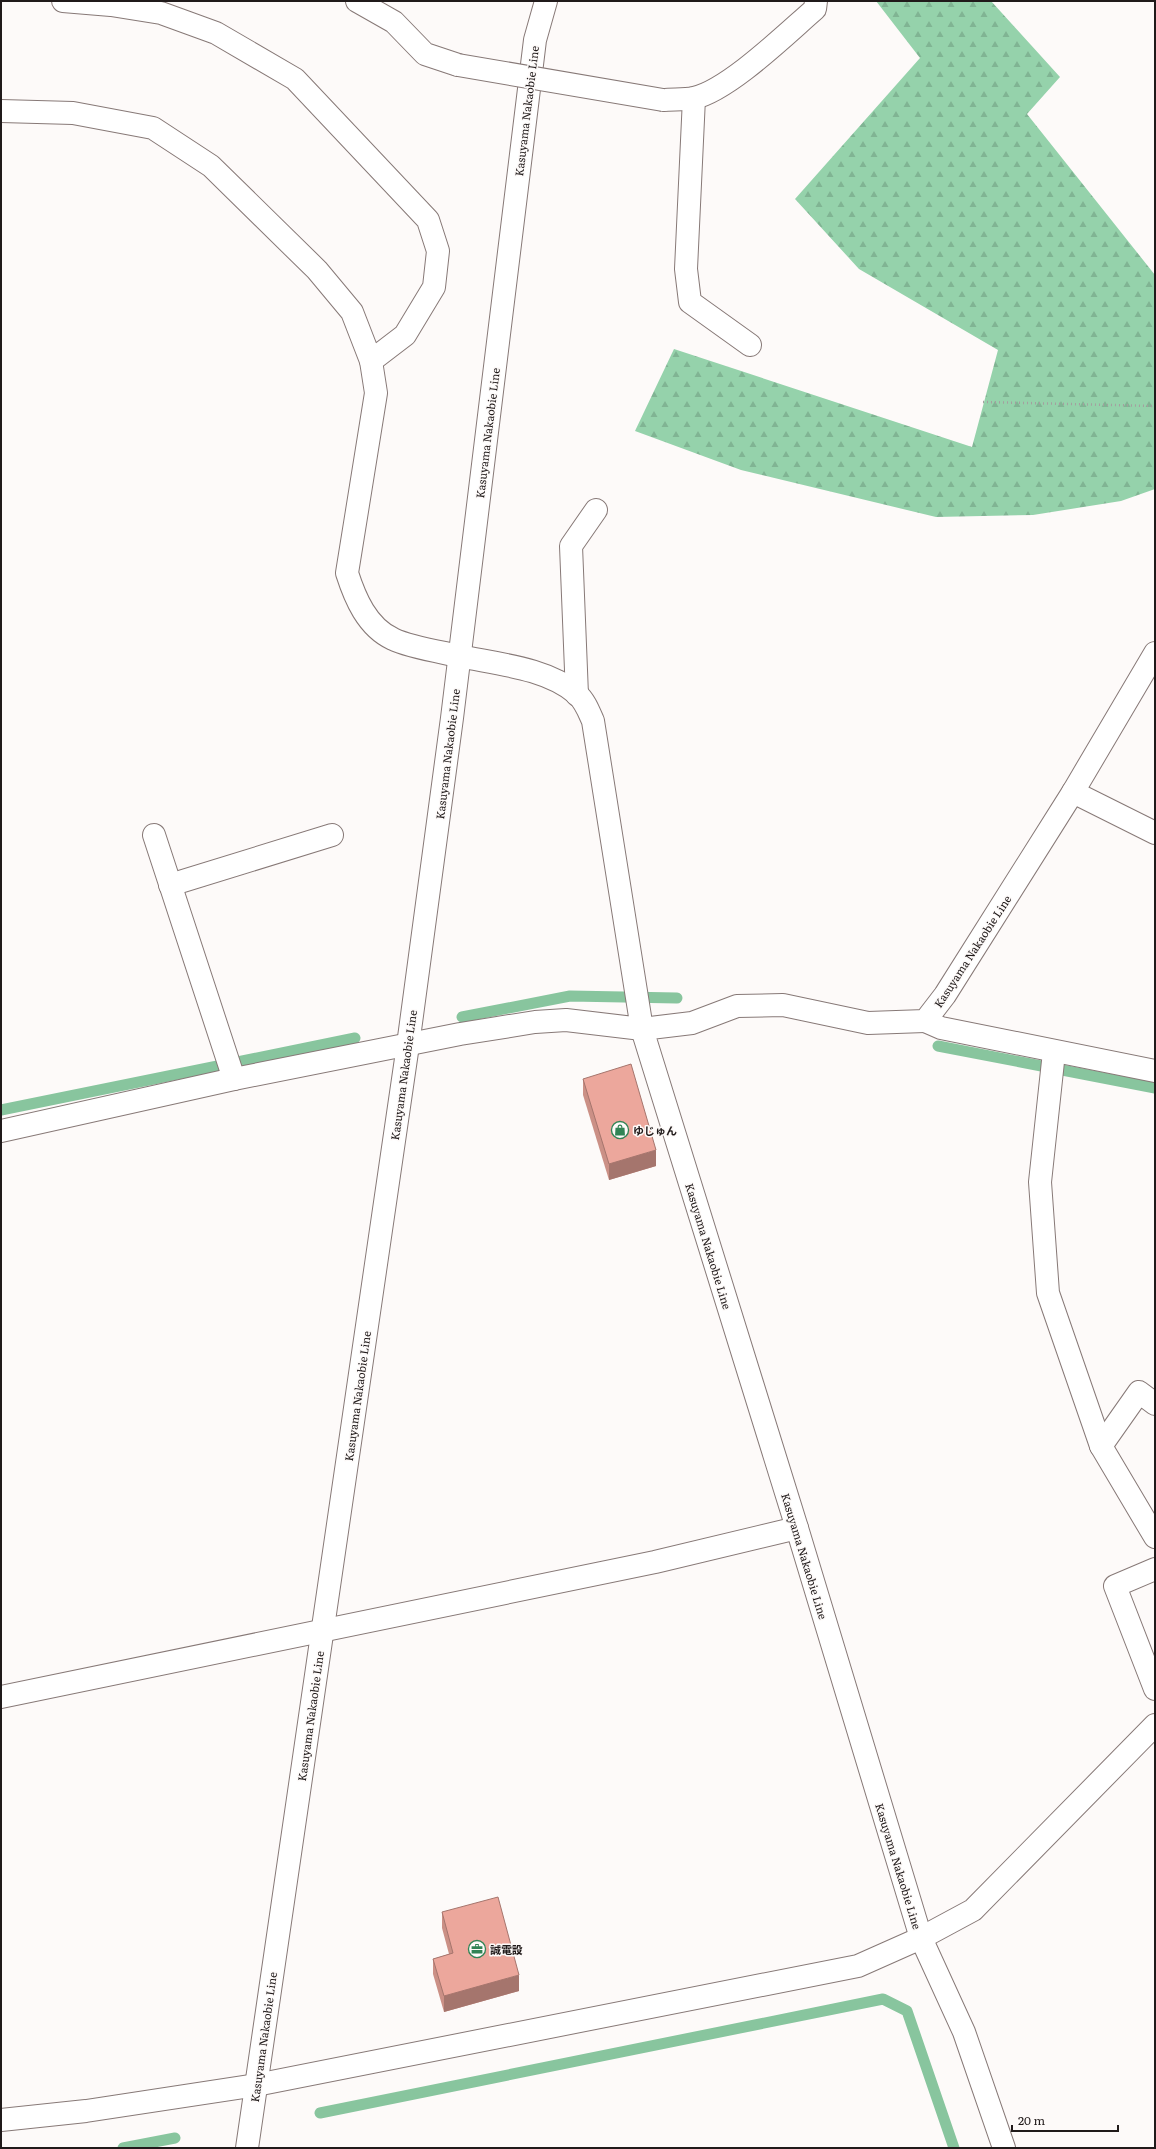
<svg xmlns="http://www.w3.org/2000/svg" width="1156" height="2149" font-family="Literata,'Noto Sans JP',serif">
  <defs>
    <pattern id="forest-firs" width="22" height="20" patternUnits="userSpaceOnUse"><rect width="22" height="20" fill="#95d2ab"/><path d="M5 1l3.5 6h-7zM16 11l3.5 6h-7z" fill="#80b493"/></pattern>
  </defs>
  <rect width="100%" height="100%" fill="#fdfaf9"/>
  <path fill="url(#forest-firs)" d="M876 1H991L1060 77 1027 114 1155 275V489L1121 501 1033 515 936 517 741 470 635 431 674 349 972 447 998 350 859 269 795 199 920 58Z"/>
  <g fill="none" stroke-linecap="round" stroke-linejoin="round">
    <g stroke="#88c59e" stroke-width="11">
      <path d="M462 1017 570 996 677 998"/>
      <path d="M938 1046 1155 1088"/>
      <path d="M1 1110 355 1038"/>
      <path d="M320 2113 883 1999 907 2011 954 2148"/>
      <path d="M123 2148 175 2138"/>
    </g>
    <g stroke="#877977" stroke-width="24">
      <g id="street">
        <path d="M357 1 394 22 425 54 458 65"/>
        <path d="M694 98 686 269 690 302 750 345"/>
        <path d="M663 100C673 99 684 100 694 98 729 90 786 34 815 9L816 1"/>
        <path d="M1 111 73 113 153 128 211 166 317 270 352 312 371 361 405 335 434 287 438 251 428 220 295 79 216 33 161 13 111 5 63 1"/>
        <path d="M577 695 571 546 596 510"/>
        <path d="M1073 792 1155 833"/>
        <path d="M154 835 234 1079"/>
        <path d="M170 885 332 835"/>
        <path d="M925 1021 941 1028 1155 1071"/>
        <path d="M1054 1052 1040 1182 1048 1293 1101 1446"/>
        <path d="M1 1131 234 1079 460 1034 535 1022 566 1020 642 1029 593 721C589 712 585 701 577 694 547 668 497 664 459 656"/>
        <path d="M1155 1404 1139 1392 1101 1446 1155 1537"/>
        <path d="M1155 1569 1115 1586 1155 1689"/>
        <path d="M1 1697 655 1562 797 1528"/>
        <path d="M921 1938 973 1910 1155 1725"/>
      </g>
    </g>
    <g stroke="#877977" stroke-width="24">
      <g id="secondary">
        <path d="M371 361 376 393 347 573C355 598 367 627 393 639 409 647 441 652 459 656"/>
        <path d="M1 2120 86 2111 256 2085 858 1966 921 1938"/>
        <path d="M247 2148 408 1045 452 718 535 40 546 1"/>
        <path d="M1004 2148 964 2032 921 1938 797 1528 642 1029 692 1023 737 1006 783 1005 868 1023 925 1021 945 995 1073 792 1155 653"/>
      </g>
    </g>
    <path stroke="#a49f9f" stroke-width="2.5" stroke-dasharray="1 3" stroke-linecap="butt" d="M983 402 1155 406"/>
    <use href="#street" stroke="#fff" stroke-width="22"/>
    <use href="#secondary" stroke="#fff" stroke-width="22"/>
    <g stroke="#877977" stroke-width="24" stroke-linecap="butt">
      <path id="street-bridge" d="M458 65 663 100"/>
    </g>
    <use href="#street-bridge" stroke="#fff" stroke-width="22"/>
  </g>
  <g fill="#cb9086">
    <path d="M583 1079 656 1166 609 1180 583 1095Z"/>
    <path d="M442 1912 519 1991 444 2012 433 1974V1959L449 1954 442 1928Z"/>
  </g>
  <g fill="#a5756d">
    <path d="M656 1150V1166L609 1180V1164Z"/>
    <path d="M519 1975V1991L444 2012V1996Z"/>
  </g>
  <g fill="#eca79c" stroke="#a5756d">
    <path d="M631 1064 656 1150 609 1164 583 1079Z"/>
    <path d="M498 1897 519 1975 444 1996 433 1959 453 1953 442 1912Z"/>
  </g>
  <defs>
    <g id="shop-ring" transform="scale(0.9)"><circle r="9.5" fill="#fdfaf9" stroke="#318455" stroke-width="1.5"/><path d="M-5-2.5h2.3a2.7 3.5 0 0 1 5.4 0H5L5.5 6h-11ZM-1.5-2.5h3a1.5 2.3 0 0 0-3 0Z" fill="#318455"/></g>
    <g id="office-ring" transform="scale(0.9)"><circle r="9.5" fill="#fdfaf9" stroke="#318455" stroke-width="1.5"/><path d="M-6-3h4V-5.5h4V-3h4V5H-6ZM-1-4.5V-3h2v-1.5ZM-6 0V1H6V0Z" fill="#318455"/></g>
  </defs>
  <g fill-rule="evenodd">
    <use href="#shop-ring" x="620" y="1130"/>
    <use href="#office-ring" x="477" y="1949"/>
  </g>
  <g text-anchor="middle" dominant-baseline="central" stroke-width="3" stroke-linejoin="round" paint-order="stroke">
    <g font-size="11" fill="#201a1a" stroke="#fdfaf9">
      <text transform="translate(526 111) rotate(-83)">Kasuyama Nakaobie Line</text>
      <text transform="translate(487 433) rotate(-83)">Kasuyama Nakaobie Line</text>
      <text transform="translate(447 754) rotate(-83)">Kasuyama Nakaobie Line</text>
      <text transform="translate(972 951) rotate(-57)">Kasuyama Nakaobie Line</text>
      <text transform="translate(403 1075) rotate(-82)">Kasuyama Nakaobie Line</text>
      <text transform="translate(709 1246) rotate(73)">Kasuyama Nakaobie Line</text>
      <text transform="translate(357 1396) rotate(-82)">Kasuyama Nakaobie Line</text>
      <text transform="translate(805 1556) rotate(73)">Kasuyama Nakaobie Line</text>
      <text transform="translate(310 1716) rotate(-82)">Kasuyama Nakaobie Line</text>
      <text transform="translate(899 1866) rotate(73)">Kasuyama Nakaobie Line</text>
      <text transform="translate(263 2037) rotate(-82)">Kasuyama Nakaobie Line</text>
    </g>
    <g font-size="11" font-weight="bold" fill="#201a1a" stroke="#fdfaf9" text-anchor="start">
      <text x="633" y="1130">ゆじゅん</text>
      <text x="490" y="1949">誠電設</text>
    </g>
  </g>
  <rect width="1156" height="2149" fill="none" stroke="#201a1a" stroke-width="4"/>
  <path d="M1012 2125v6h106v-6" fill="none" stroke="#201a1a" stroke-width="2"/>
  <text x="1018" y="2125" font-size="12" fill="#201a1a" stroke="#fdfaf9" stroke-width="3" paint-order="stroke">20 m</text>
</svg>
